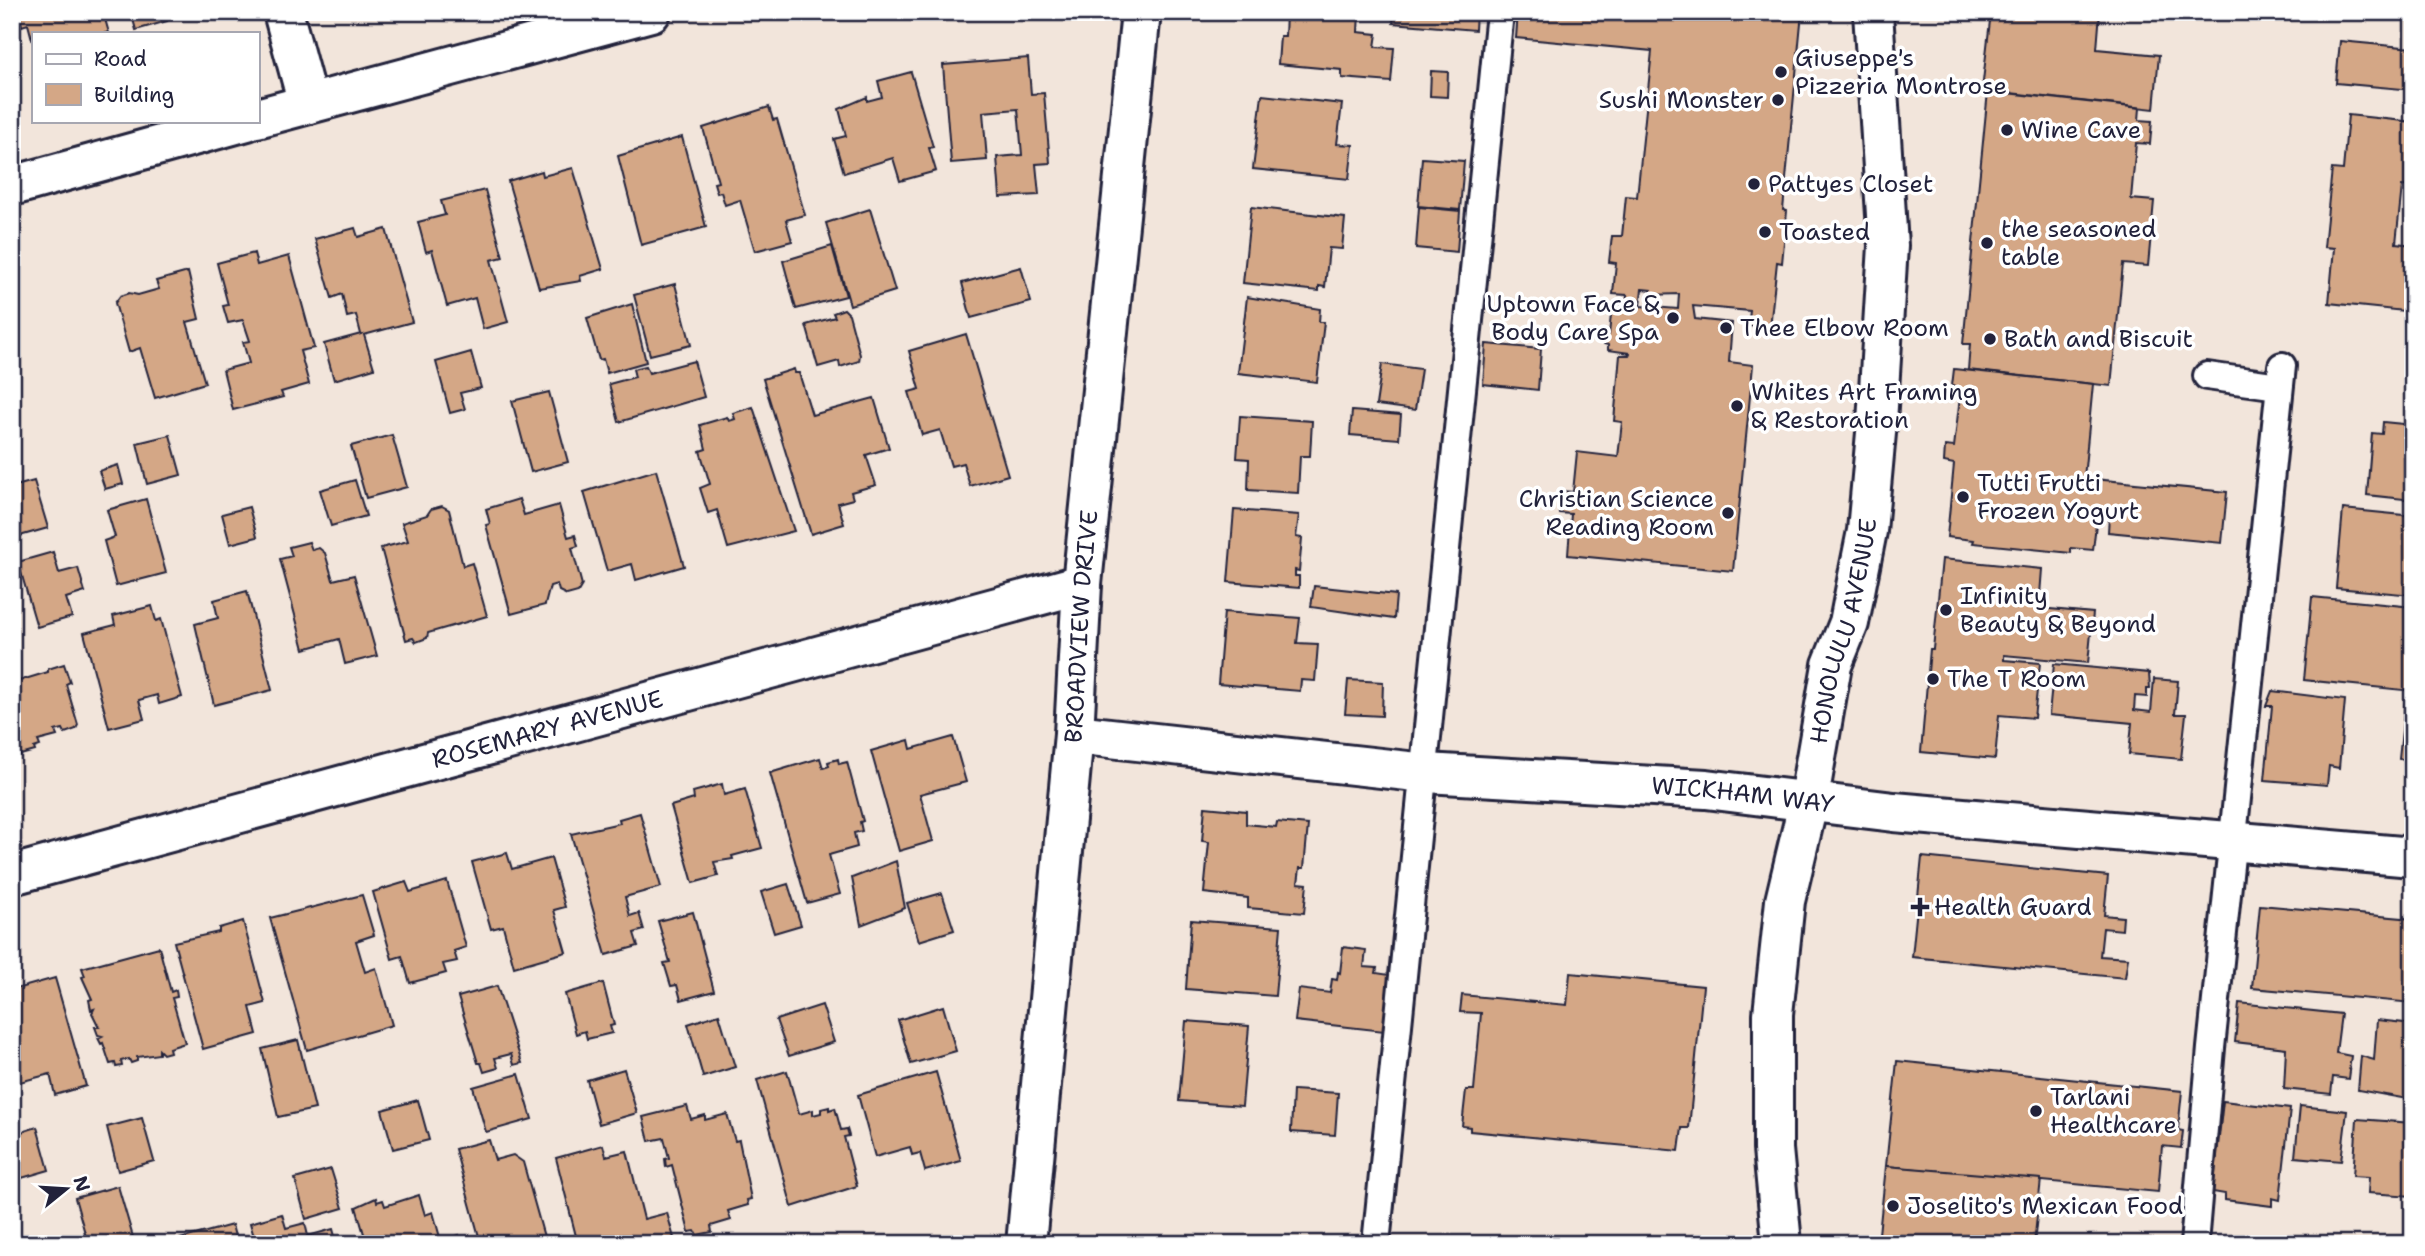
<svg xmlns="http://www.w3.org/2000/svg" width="2425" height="1256" font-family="'Shantell Sans',sans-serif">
  <rect width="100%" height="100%" fill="#f2e5db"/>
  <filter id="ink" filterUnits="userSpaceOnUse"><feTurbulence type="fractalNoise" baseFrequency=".0143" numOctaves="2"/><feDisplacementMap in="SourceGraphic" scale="14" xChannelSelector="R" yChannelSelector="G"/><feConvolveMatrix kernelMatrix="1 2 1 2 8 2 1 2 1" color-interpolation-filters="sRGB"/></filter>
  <g filter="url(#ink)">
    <g fill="#d4a786" stroke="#22223b" stroke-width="2" fill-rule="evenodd">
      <path d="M18 12H103L109 33H33V43L28 24 22 26Z"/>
      <path d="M131 12H176L177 14 166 17 167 21 136 30Z"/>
      <path d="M1359 12 1358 32 1377 34 1375 47 1394 48 1391 82 1342 78V70L1278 64 1280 36H1285L1286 14 1270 12Z"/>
      <path d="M1394 12H1476L1475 30 1393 23Z"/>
      <path d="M1518 12H1802L1783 210 1787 211 1782 263 1777 262 1770 328 1748 326 1750 311 1693 306 1695 319 1732 323 1729 362 1753 365 1733 571 1568 555 1571 514 1559 513 1562 491 1573 492 1577 452 1618 457 1622 422 1614 421 1620 355H1629L1630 353 1608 350V345L1604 344 1605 335H1609L1612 304 1626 306 1627 295 1613 294 1616 263 1609 262 1612 236H1622L1626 196 1637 197 1652 51 1516 38ZM1642 289 1651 290V295L1679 294 1678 309 1640 306Z"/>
      <path d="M1991 12H2100L2097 49 2159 55 2154 109 1982 90Z"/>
      <path d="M2340 41 2413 48V90L2336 83Z"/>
      <path d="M1028 58 1031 94 1044 93 1050 163 1036 164 1039 195 1000 197 997 157 1022 155 1018 109 983 112 987 160 951 163 943 65Z"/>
      <path d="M1431 71 1448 72 1447 97 1430 96Z"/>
      <path d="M911 72 933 147 929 148 936 171 900 181 893 158 844 173 834 139 846 136 839 109 867 97V101L882 97 878 81Z"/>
      <path d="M1988 91 2140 108 2139 120 2152 121 2150 144 2136 143 2131 199 2154 201 2148 266 2123 264 2111 386 1968 370 1970 344H1963Z"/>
      <path d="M1262 95 1342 104 1337 144 1353 145 1349 179 1253 169Z"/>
      <path d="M769 107 773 120 777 119 805 215 786 220 792 241 755 251 740 200 725 205 721 192 717 193 714 183 718 182 703 128Z"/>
      <path d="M2348 115 2413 122V187L2402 186 2396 243 2413 245V312L2329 303 2334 248 2324 247 2332 169 2343 170Z"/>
      <path d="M682 137 706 227 641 245 618 156Z"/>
      <path d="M1422 158 1464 161 1460 210 1418 206Z"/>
      <path d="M573 168 603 269 580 276 581 281 539 288 508 181 542 171 543 176Z"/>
      <path d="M485 190 503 257 491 260 508 322 483 329 475 298 447 306 432 250 426 252 418 222 445 215 441 201Z"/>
      <path d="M1251 207 1345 218 1342 249 1329 248 1325 287 1319 286V291L1243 283Z"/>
      <path d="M1419 207 1460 211 1457 252 1416 248Z"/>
      <path d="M870 209 895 291 850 305 826 223Z"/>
      <path d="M355 228 358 237 386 229 412 322 364 335 374 368 334 380 324 344 361 334 356 315 347 317 342 294 332 298 315 239Z"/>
      <path d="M832 246 846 296 796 309 783 261Z"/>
      <path d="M254 253 257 265 289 256 314 348 300 351 309 384 281 392 283 397 233 410 223 370 249 363 243 342 250 341 243 320 228 323 223 306 228 305 217 263Z"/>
      <path d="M1021 267 1031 302 971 318 962 283Z"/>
      <path d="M188 272 199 319 187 322 205 383 155 398 140 348 129 352 115 303 120 296 129 293 138 295 159 289 156 281Z"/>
      <path d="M675 284 691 345 650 355 634 295Z"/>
      <path d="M1247 297 1320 309 1319 322H1324L1317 382 1238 373Z"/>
      <path d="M632 304 646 362 607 373 603 359 599 360 587 318Z"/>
      <path d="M844 309 849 314 860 355 859 361 840 367 839 361 818 367 806 325 835 317 833 313Z"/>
      <path d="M966 334 1008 475 970 486 963 463 951 466 940 430 922 435 909 392 920 389 909 351Z"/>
      <path d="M1486 344 1541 349 1538 390 1483 384Z"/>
      <path d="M471 352 481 388 460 393 465 409 450 413 436 362Z"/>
      <path d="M694 361 704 397 619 422 609 384 635 377 633 369 646 366 649 373Z"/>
      <path d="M1382 364 1421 369 1415 410 1376 405Z"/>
      <path d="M794 369 795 373H799L812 415 874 398 889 448 866 455 876 485 851 492 853 499 838 503 844 524 811 534 763 379Z"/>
      <path d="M1954 369 2093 384 2084 478 2227 492 2222 543 2108 532 2109 516 2097 515 2093 550 2071 548V553L1973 543 1974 540 1947 537 1954 464 1944 462 1945 446 1954 447 1961 388 1952 386Z"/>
      <path d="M549 392 568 462 531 472 512 401Z"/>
      <path d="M753 407 794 531 728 548 717 510 708 513 700 488 710 484 700 451 706 449 700 425 727 417 729 421 735 419 733 413Z"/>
      <path d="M1352 411 1401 415 1399 439 1350 435Z"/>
      <path d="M1240 416 1312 421 1310 456H1300L1298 493 1248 490 1249 459 1237 458Z"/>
      <path d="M2383 422 2413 425V500L2367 495 2372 433 2382 434Z"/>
      <path d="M170 435 181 475 147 484 137 443Z"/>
      <path d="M392 435 407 487 366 498 351 446Z"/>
      <path d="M118 465 123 484 105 489 99 471Z"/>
      <path d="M656 470 684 566 636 580 632 564 607 571 584 492Z"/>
      <path d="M355 480 366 516 331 526 320 490Z"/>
      <path d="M34 481 48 528 16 537 12 529V487Z"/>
      <path d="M146 499 166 573 116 586 104 541 115 537 107 510Z"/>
      <path d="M519 499 524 515 559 505 568 537 575 535 578 546 572 548 582 585 578 592 567 595 559 591 557 584 550 586 545 605 511 614 486 525 490 524 486 509Z"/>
      <path d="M442 506 449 510 463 566 472 563 487 616 428 633 427 638 416 642 413 638 406 640 381 548 408 541 402 523 427 515 431 509Z"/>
      <path d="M249 507 257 537 230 544 222 514Z"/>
      <path d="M2343 509 2413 516V595L2336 588Z"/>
      <path d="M1234 510 1299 515 1296 537 1302 538 1299 571 1295 570V576H1299V588L1228 582Z"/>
      <path d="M309 542 312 550 319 548 325 553 333 580 354 575 377 656 345 664 339 639 304 649 280 559 292 556 289 547Z"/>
      <path d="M53 552 59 573 78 568 85 592 66 598 72 617 37 627 18 562Z"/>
      <path d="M1942 559 2042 569 2039 608 2093 613 2088 663 2004 655V660L2040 663 2034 718 1999 715 1995 759 1921 752 1930 649H1933Z"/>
      <path d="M1314 586 1396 595 1394 619 1311 607Z"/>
      <path d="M247 591 272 690 214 705 195 624 218 618 214 600Z"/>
      <path d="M2312 597 2413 607V691L2304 680Z"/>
      <path d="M152 606 156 621 161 619 182 697 159 704 157 695 139 700 144 719 109 728 84 633 115 625 113 616Z"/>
      <path d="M1224 612 1300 618 1297 643 1318 644 1315 681 1301 680 1300 691 1218 684Z"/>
      <path d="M64 664 70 682 66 684 78 725 76 729 65 733 63 729 55 731 57 736 38 741 40 746 34 748 35 751 17 756V752L12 753V683L48 672V669Z"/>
      <path d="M2054 664 2149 673 2150 689H2147V697L2135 696 2134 710 2151 712 2154 679 2178 681 2175 714H2186L2181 759 2129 754 2132 723 2049 715Z"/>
      <path d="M1348 680 1383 682 1382 716 1345 714Z"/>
      <path d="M2272 691 2345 700 2339 768 2329 766 2327 785 2265 780 2272 706H2266Z"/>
      <path d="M2405 703H2413V761L2399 759Z"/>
      <path d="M953 737 966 782 920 794 933 841 899 851 871 751 909 740 911 749Z"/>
      <path d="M820 758 823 768 829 766 828 762 838 759 839 764 847 762 863 821 860 822 862 831 854 833 857 847 829 855 840 894 807 903 770 773Z"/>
      <path d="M722 784 724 795 745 789 762 848 732 856 733 859 714 862 718 876 693 883 671 806 694 799 693 792Z"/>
      <path d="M1205 807 1246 811V824L1276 827 1277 822 1308 825 1304 868H1300L1298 883 1307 884 1304 913 1248 908V898L1204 893 1209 842 1202 841Z"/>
      <path d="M640 813 661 887 625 897 630 916 639 913 644 930 634 933 638 946 606 955 571 834 620 823 619 819Z"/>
      <path d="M507 853 512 869 551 858 565 907 554 910 566 952 514 967 503 926 491 929 472 862Z"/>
      <path d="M1922 857 2108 876 2104 915 2123 917 2122 930 2103 928 2100 956 2128 958 2125 978 1912 957Z"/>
      <path d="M896 861 905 908 861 925 852 878Z"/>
      <path d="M447 881 466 947 454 951 457 961 443 964 446 973 410 983 402 956 392 959 373 892 406 882 410 892Z"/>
      <path d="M788 884 801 925 774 933 761 892Z"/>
      <path d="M942 893 954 930 919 941 907 903Z"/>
      <path d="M362 895 374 935 356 941 365 972 376 968 392 1025 307 1050 270 918Z"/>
      <path d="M2260 905 2413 919V1003L2252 988Z"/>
      <path d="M693 912 714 991 681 1000 677 985 671 986 664 963 670 962 658 921Z"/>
      <path d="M1191 920 1281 927 1275 996 1186 989Z"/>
      <path d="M243 921 265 1003 250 1007 257 1034 203 1049 174 942 219 932V928Z"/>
      <path d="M159 947 171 992 176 990 177 997 172 998 185 1043 169 1048 170 1052 163 1054 159 1050V1054L137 1057V1061L131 1063 129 1059 121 1061 122 1066 116 1067 115 1063 110 1064 103 1043 101 1044 98 1038 102 1036 98 1035 95 1027H99L92 1013 94 1009 91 1010 89 1000 92 999 82 977 85 976 82 968Z"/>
      <path d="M1343 947 1366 950 1364 967 1377 968 1376 973 1390 975 1384 1031 1295 1021 1299 989 1330 993 1332 979 1337 980 1338 972 1340 973Z"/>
      <path d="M1570 973 1703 986 1689 1128H1682L1679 1151 1470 1131V1127L1462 1126 1466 1090H1474L1481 1013 1460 1012 1462 995 1567 1005Z"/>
      <path d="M55 978 86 1086 55 1095 50 1074 12 1084V990Z"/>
      <path d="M603 983 614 1025 610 1026 612 1033 587 1039 585 1031 576 1034 565 994Z"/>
      <path d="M497 986 522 1063 514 1065 511 1054 495 1058 498 1068 484 1072 481 1063H478L458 997Z"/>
      <path d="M2239 1003 2341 1014 2336 1053 2351 1056 2348 1079 2333 1077 2331 1094 2284 1089 2286 1048 2235 1042Z"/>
      <path d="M822 1005 834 1042 789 1056 776 1020Z"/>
      <path d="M943 1006 956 1051 911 1064 898 1020Z"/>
      <path d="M719 1014 735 1067 703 1077 688 1024Z"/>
      <path d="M2377 1020 2413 1024V1100L2358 1090 2361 1056 2374 1060Z"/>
      <path d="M1186 1021 1249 1026 1242 1106 1179 1101Z"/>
      <path d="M298 1040 315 1109 278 1117 262 1049Z"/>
      <path d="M1897 1061 2182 1091 2178 1130 2183 1131 2181 1148 2162 1146 2158 1192 1886 1166Z"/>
      <path d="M624 1069 637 1113 599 1124 587 1080Z"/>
      <path d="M787 1071 799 1114 813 1110V1115L821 1113V1109L829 1107V1110L835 1108 841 1130 847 1129 849 1136 844 1137 857 1186 792 1207 757 1080Z"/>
      <path d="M936 1072 961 1161 925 1171 920 1153 912 1155 910 1147 875 1157 858 1095Z"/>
      <path d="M519 1074 532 1119 486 1132 473 1087Z"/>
      <path d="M1293 1090 1338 1093 1335 1135 1291 1132Z"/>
      <path d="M418 1100 429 1140 393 1149 382 1110Z"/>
      <path d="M2223 1101 2290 1109 2280 1200 2272 1198V1206L2225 1200V1194L2213 1192Z"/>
      <path d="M687 1106 691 1119 705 1115V1120L727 1114 735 1141 739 1140 751 1199 747 1200 748 1205 728 1211 731 1220 711 1226 712 1232 697 1235 695 1231 689 1232 672 1165 666 1167 665 1159 669 1158 664 1138 649 1141 643 1117Z"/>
      <path d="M2300 1106 2347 1111 2341 1161 2295 1157Z"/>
      <path d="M142 1118 154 1161 118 1171 107 1127Z"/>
      <path d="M2357 1119 2413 1123V1196L2368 1193 2369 1177 2353 1176Z"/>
      <path d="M37 1127 49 1170 15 1180 12 1135Z"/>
      <path d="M489 1140 495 1160 513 1155 523 1162 546 1244H481L455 1149Z"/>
      <path d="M603 1145 606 1156 627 1151 644 1219 667 1213 674 1238 650 1244H578L556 1158Z"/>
      <path d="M1886 1166 2041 1179 2034 1244H1878Z"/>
      <path d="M331 1169 343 1208 306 1219 295 1179Z"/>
      <path d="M118 1186 135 1244H88L75 1198Z"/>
      <path d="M419 1195 425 1215 433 1212 441 1241 459 1235 462 1244H367L356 1207 376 1198 377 1202 383 1200 385 1206Z"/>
      <path d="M282 1214 286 1228 305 1223 308 1236 333 1229 337 1244H256L250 1223Z"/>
      <path d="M232 1225 237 1244H181L180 1239Z"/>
    </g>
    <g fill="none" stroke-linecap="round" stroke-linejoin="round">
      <g stroke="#22223b" stroke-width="32">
        <g id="service">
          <path d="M2207 376 2279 386"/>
          <path d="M1376 1244 1500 12"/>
          <path d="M2194 1244 2211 1048 2282 366"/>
        </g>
      </g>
      <g stroke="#22223b" stroke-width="44">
        <g id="minor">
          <path d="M283 12 308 104"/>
          <path d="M257 118 651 12"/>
          <path d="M12 186 247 121"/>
          <path id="s1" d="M1074 734 1426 773 1706 789 1894 812 2413 857"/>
          <path id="s2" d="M12 875 1082 584"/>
        </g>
      </g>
      <g stroke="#22223b" stroke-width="44">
        <g id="tertiary">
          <path id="s3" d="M1026 1244 1074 734 1082 584 1141 12"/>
          <path id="s4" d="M1782 1244 1773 1149V1014L1785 901 1808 804 1832 665 1849 623 1858 576 1867 531 1877 422 1888 246 1873 12"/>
        </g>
      </g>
      <use href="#service" stroke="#fff" stroke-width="26"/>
      <use href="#minor" stroke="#fff" stroke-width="38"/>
      <use href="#tertiary" stroke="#fff" stroke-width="38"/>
    </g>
  </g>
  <g fill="#22223b" stroke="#fff" stroke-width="2.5">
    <circle cx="1781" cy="72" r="7"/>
    <circle cx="1778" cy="100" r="7"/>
    <circle cx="2007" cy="130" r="7"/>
    <circle cx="1754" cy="184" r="7"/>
    <circle cx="1765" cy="232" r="7"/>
    <circle cx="1987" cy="243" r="7"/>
    <circle cx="1673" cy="318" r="7"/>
    <circle cx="1726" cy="328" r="7"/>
    <circle cx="1990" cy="339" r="7"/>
    <circle cx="1737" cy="406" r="7"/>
    <circle cx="1963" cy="497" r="7"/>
    <circle cx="1728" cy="513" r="7"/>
    <circle cx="1946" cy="610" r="7"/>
    <circle cx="1933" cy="679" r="7"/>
    <path d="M1916.5 896.5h7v7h7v7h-7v7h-7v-7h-7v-7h7z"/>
    <circle cx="2036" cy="1111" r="7"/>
    <circle cx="1893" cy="1206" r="7"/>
  </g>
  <g text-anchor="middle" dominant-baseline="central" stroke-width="7" stroke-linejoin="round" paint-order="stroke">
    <g font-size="24" fill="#22223b" stroke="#fff" text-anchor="start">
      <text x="1795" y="58">Giuseppe's<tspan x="1795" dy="28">Pizzeria Montrose</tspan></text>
      <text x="1764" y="100" text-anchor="end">Sushi Monster</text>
      <text x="2021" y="130">Wine Cave</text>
      <text x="1768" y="184">Pattyes Closet</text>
      <text x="2001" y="229">the seasoned<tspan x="2001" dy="28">table</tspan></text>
      <text x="1779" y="232">Toasted</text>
      <text x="1659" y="304" text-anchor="end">Uptown Face &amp;<tspan x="1659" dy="28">Body Care Spa</tspan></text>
      <text x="1740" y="328">Thee Elbow Room</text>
      <text x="2004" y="339">Bath and Biscuit</text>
      <text x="1751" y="392">Whites Art Framing<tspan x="1751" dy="28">&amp; Restoration</tspan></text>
      <text x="1977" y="483">Tutti Frutti<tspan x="1977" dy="28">Frozen Yogurt</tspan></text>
      <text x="1714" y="499" text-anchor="end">Christian Science<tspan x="1714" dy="28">Reading Room</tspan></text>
      <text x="1960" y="596">Infinity<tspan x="1960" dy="28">Beauty &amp; Beyond</tspan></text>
      <text x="1947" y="679">The T Room</text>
      <text x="1934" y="907">Health Guard</text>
      <text x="2050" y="1097">Tarlani<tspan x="2050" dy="28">Healthcare</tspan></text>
      <text x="1907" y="1206">Joselito's Mexican Food</text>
    </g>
    <g font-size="24" fill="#22223b" stroke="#fff">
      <text stroke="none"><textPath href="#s3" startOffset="620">BROADVIEW DRIVE</textPath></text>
      <text stroke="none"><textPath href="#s4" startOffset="621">HONOLULU AVENUE</textPath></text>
      <text stroke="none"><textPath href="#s2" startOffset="555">ROSEMARY AVENUE</textPath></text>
      <text stroke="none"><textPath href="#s1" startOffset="672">WICKHAM WAY</textPath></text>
    </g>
  </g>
  <rect width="2425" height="1256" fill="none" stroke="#fff" stroke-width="42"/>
  <rect x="21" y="21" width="2383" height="1214" fill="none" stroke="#22223b" stroke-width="2.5" filter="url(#ink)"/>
  <rect x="32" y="32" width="228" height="91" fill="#ffffff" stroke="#a7a7b1" stroke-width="2"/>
  <rect x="46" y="54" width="35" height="10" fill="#ffffff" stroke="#a7a7b1" stroke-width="2"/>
  <text x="94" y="66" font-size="21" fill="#22223b">Road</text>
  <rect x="46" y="84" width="35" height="21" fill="#d4a786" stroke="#a7a7b1" stroke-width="2"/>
  <text x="94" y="102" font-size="21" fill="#22223b">Building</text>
  <g transform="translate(66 1189) rotate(72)" stroke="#ffffff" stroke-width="5" paint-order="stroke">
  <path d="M0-5L12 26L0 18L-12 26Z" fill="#22223b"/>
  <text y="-10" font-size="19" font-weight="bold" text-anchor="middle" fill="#22223b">N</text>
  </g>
</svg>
